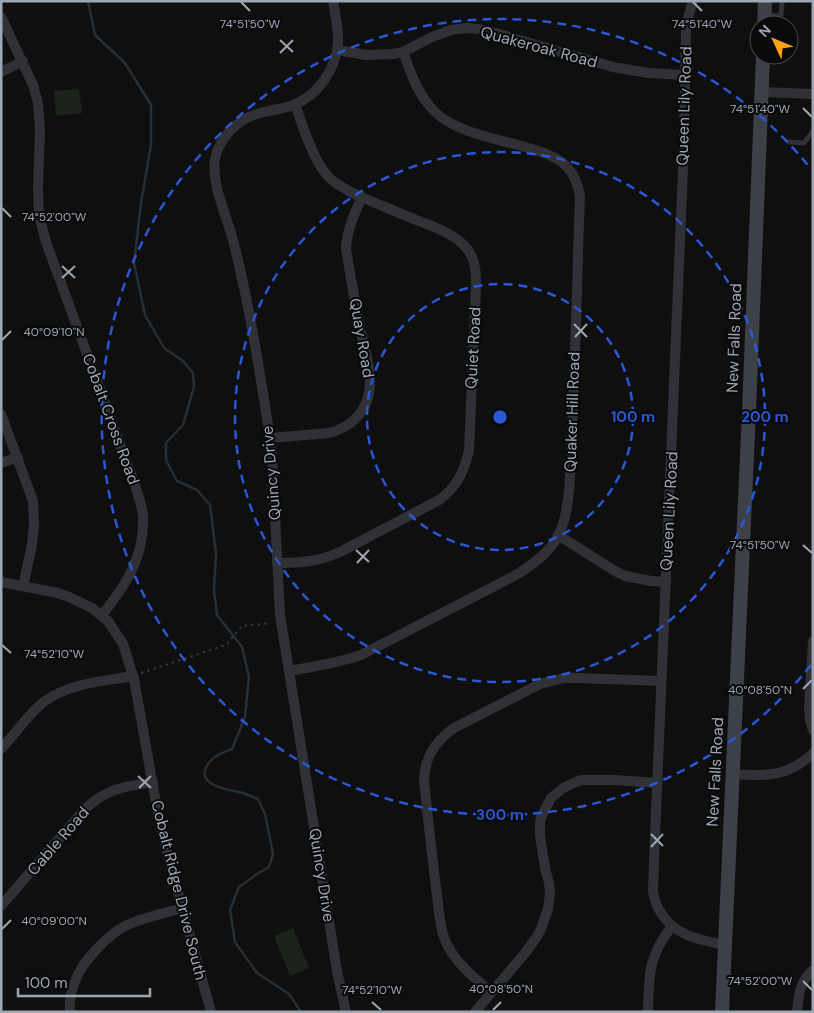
<svg xmlns="http://www.w3.org/2000/svg" width="814" height="1013" font-family="'DM Sans',sans-serif">
  <rect width="100%" height="100%" fill="#0f0f10"/>
  <g fill="#1b231b">
    <path d="M79 89 82 113 56 116 54 91Z"/>
    <path d="M293 928 309 968 290 976 274 936Z"/>
  </g>
  <g fill="none" stroke-linecap="round" stroke-linejoin="round">
    <path stroke="#252f35" stroke-width="2.5" d="M88 1 95 35 125 63 151 105V145L141 203 134 263 145 315 164 348 183 361 193 373 194 387 183 425 166 443V460L177 481 197 490 210 505 216 554 214 589 217 615 242 647 249 677 245 717 232 749C222 753 212 756 207 766 195 786 231 790 243 793 248 795 253 797 258 799L265 814 273 854 269 867 257 874 239 887 230 910 235 942 257 973 289 994 301 1012"/>
    <path stroke="#35383d" stroke-width="2" stroke-dasharray="2.5 4" stroke-linecap="butt" d="M141 673 226 645 242 626 271 623"/>
    <g stroke="#303136" stroke-width="5">
      <path d="M765 14 779 16 781 15 782 1"/>
      <path d="M789 142 804 143 813 131"/>
    </g>
    <g stroke="#303136" stroke-width="10">
      <path d="M333 1C335 15 339 29 338 43 336 69 318 95 294 105 282 109 269 110 257 114 237 119 219 139 215 159 211 186 228 218 234 244 250 308 260 373 270 438L272 456 280 615 337 971 346 1012"/>
      <path d="M693 1 689 14 686 28 684 145 654 860C654 871 653 881 653 891 654 899 657 907 661 913 675 936 701 940 724 945"/>
      <path d="M1 17 33 85 38 103 40 130 38 189 39 215 46 242 135 485C138 495 142 505 143 516 145 556 126 585 102 615"/>
      <path d="M337 50 366 55 393 54 403 52 432 37 451 30 467 28 479 29 499 34 613 67 648 73 685 75"/>
      <path d="M1 72 23 61"/>
      <path d="M762 92 813 94"/>
      <path d="M1 414 33 501 34 525 32 545 23 586"/>
      <path d="M270 438 329 433C341 430 350 425 358 416 380 392 366 356 360 328 355 301 350 275 346 248 347 230 354 214 362 197"/>
      <path d="M1 463 18 457"/>
      <path d="M558 535 615 571 625 576 651 581 666 582"/>
      <path d="M277 563C301 563 317 562 340 552L439 500C457 487 464 472 469 450L476 287C476 274 476 261 468 250 456 234 436 228 419 221 405 216 393 210 380 205 363 198 346 191 332 180 315 166 302 125 295 104"/>
      <path d="M1 582 58 593 69 597 92 608 108 621 123 644 134 679 157 809 168 856 211 1012"/>
      <path d="M813 641 809 707 810 720 813 730"/>
      <path d="M289 671C313 667 337 663 361 655L516 575C535 563 555 549 562 527 572 497 570 459 572 428 576 351 577 273 580 196 578 184 574 173 565 165 558 158 548 154 538 151 507 140 459 135 435 112 418 95 411 74 403 52"/>
      <path d="M1 749C15 734 29 713 45 701 70 683 105 681 133 676"/>
      <path d="M733 774C766 776 787 778 813 753"/>
      <path d="M1 906 84 810C107 788 123 787 153 782"/>
      <path d="M491 992C476 979 459 966 449 948 440 933 439 912 437 895 432 857 428 819 424 780 425 757 434 744 452 729L540 684 564 678H578L661 681"/>
      <path d="M70 1012C69 1002 71 991 75 981 82 962 108 934 127 925 145 917 164 913 183 908"/>
      <path d="M475 1012 526 952 536 938 541 929 548 909 550 893 549 883 545 868 540 835V822L541 817 551 798 563 788 578 781 583 780H614L657 783"/>
      <path d="M648 1012C649 974 648 957 672 926"/>
      <path d="M797 1012C799 994 799 983 813 970"/>
    </g>
    <g stroke="#3d4046" stroke-width="14">
      <path d="M764 25 765 1"/>
      <path d="M722 1012 749 411 763 55"/>
    </g>
  </g>
  <path fill="none" stroke="#9ea6b3" stroke-width="2" d="M241 2 250 11M693 2 702 11M280 40 293 52M280 53 293 40M803 108 812 117M2 208 11 217M62 266 75 278M62 278 75 266M574 324 587 337M575 337 587 324M2 340 11 331M803 545 812 553M356 550 369 562M357 563 369 550M2 645 11 653M803 689 812 680M138 776 151 788M139 788 151 776M651 834 663 846M651 847 663 834M2 929 11 920M803 981 812 990M372 1002 381 1010M493 1010 501 1002"/>
  <g fill="none" stroke="#2a57d4" stroke-width="2.5" stroke-dasharray="9 6">
    <circle cx="500" cy="417" r="133"/>
    <circle cx="500" cy="417" r="265"/>
    <path d="M811 665A398 398 0 1 1 811 169"/>
  </g>
  <g text-anchor="middle" dominant-baseline="central" stroke-width="4" stroke-linejoin="round" paint-order="stroke">
    <g font-size="16" fill="#9ea6b3" stroke="#0a0a0b">
      <text transform="translate(539 47) rotate(15)">Quakeroak Road</text>
      <text transform="translate(684 106) rotate(-88)">Queen Lily Road</text>
      <text transform="translate(362 338) rotate(80)">Quay Road</text>
      <text transform="translate(734 338) rotate(-88)">New Falls Road</text>
      <text transform="translate(473 348) rotate(-87)">Quiet Road</text>
      <text transform="translate(572 412) rotate(-88)">Quaker Hill Road</text>
      <text transform="translate(111 419) rotate(70)">Cobalt Cross Road</text>
      <text transform="translate(271 473) rotate(-95)">Quincy Drive</text>
      <text transform="translate(669 511) rotate(-87)">Queen Lily Road</text>
      <text transform="translate(715 772) rotate(-87)">New Falls Road</text>
      <text transform="translate(58 841) rotate(-49)">Cable Road</text>
      <text transform="translate(322 875) rotate(81)">Quincy Drive</text>
      <text transform="translate(179 890) rotate(76)">Cobalt Ridge Drive South</text>
    </g>
  </g>
  <g font-size="12" text-anchor="middle" fill="#9ea6b3" stroke="#0a0a0b" stroke-width="4" stroke-linejoin="round" paint-order="stroke">
    <text x="250" y="28">74°51'50"W</text>
    <text x="702" y="28">74°51'40"W</text>
    <text x="760" y="113">74°51'40"W</text>
    <text x="54" y="221">74°52'00"W</text>
    <text x="54" y="336">40°09'10"N</text>
    <text x="760" y="549">74°51'50"W</text>
    <text x="54" y="658">74°52'10"W</text>
    <text x="760" y="694">40°08'50"N</text>
    <text x="54" y="925">40°09'00"N</text>
    <text x="760" y="985">74°52'00"W</text>
    <text x="501" y="993">40°08'50"N</text>
    <text x="372" y="994">74°52'10"W</text>
  </g>
  <circle cx="500" cy="417" r="8" fill="#2a57d4" stroke="#0a0a0b" stroke-width="2.5"/>
  <g font-size="15" text-anchor="middle" font-weight="bold" fill="#2a57d4" stroke="#0a0a0b" stroke-width="4" stroke-linejoin="round" paint-order="stroke">
    <text x="633" y="422">100 m</text>
    <text x="765" y="422">200 m</text>
    <text x="500" y="820">300 m</text>
  </g>
  <rect width="814" height="1013" fill="none" stroke="#9ea6b3" stroke-width="5"/>
  <g transform="translate(774 40) rotate(314)"><circle r="24" fill="#0a0a0b" stroke="#45484e"/>
  <path d="M0-4L9 19L0 12L-9 19Z" fill="#ffa118"/>
  <text y="-8" font-size="14" font-weight="bold" text-anchor="middle" fill="#9ea6b3">N</text>
  </g>
  <path d="M18 988v8h132v-8" fill="none" stroke="#9ea6b3" stroke-width="2.5"/>
  <text x="25" y="988" font-size="15" fill="#9ea6b3" stroke="#0a0a0b" stroke-width="4" paint-order="stroke">100 m</text>
</svg>
